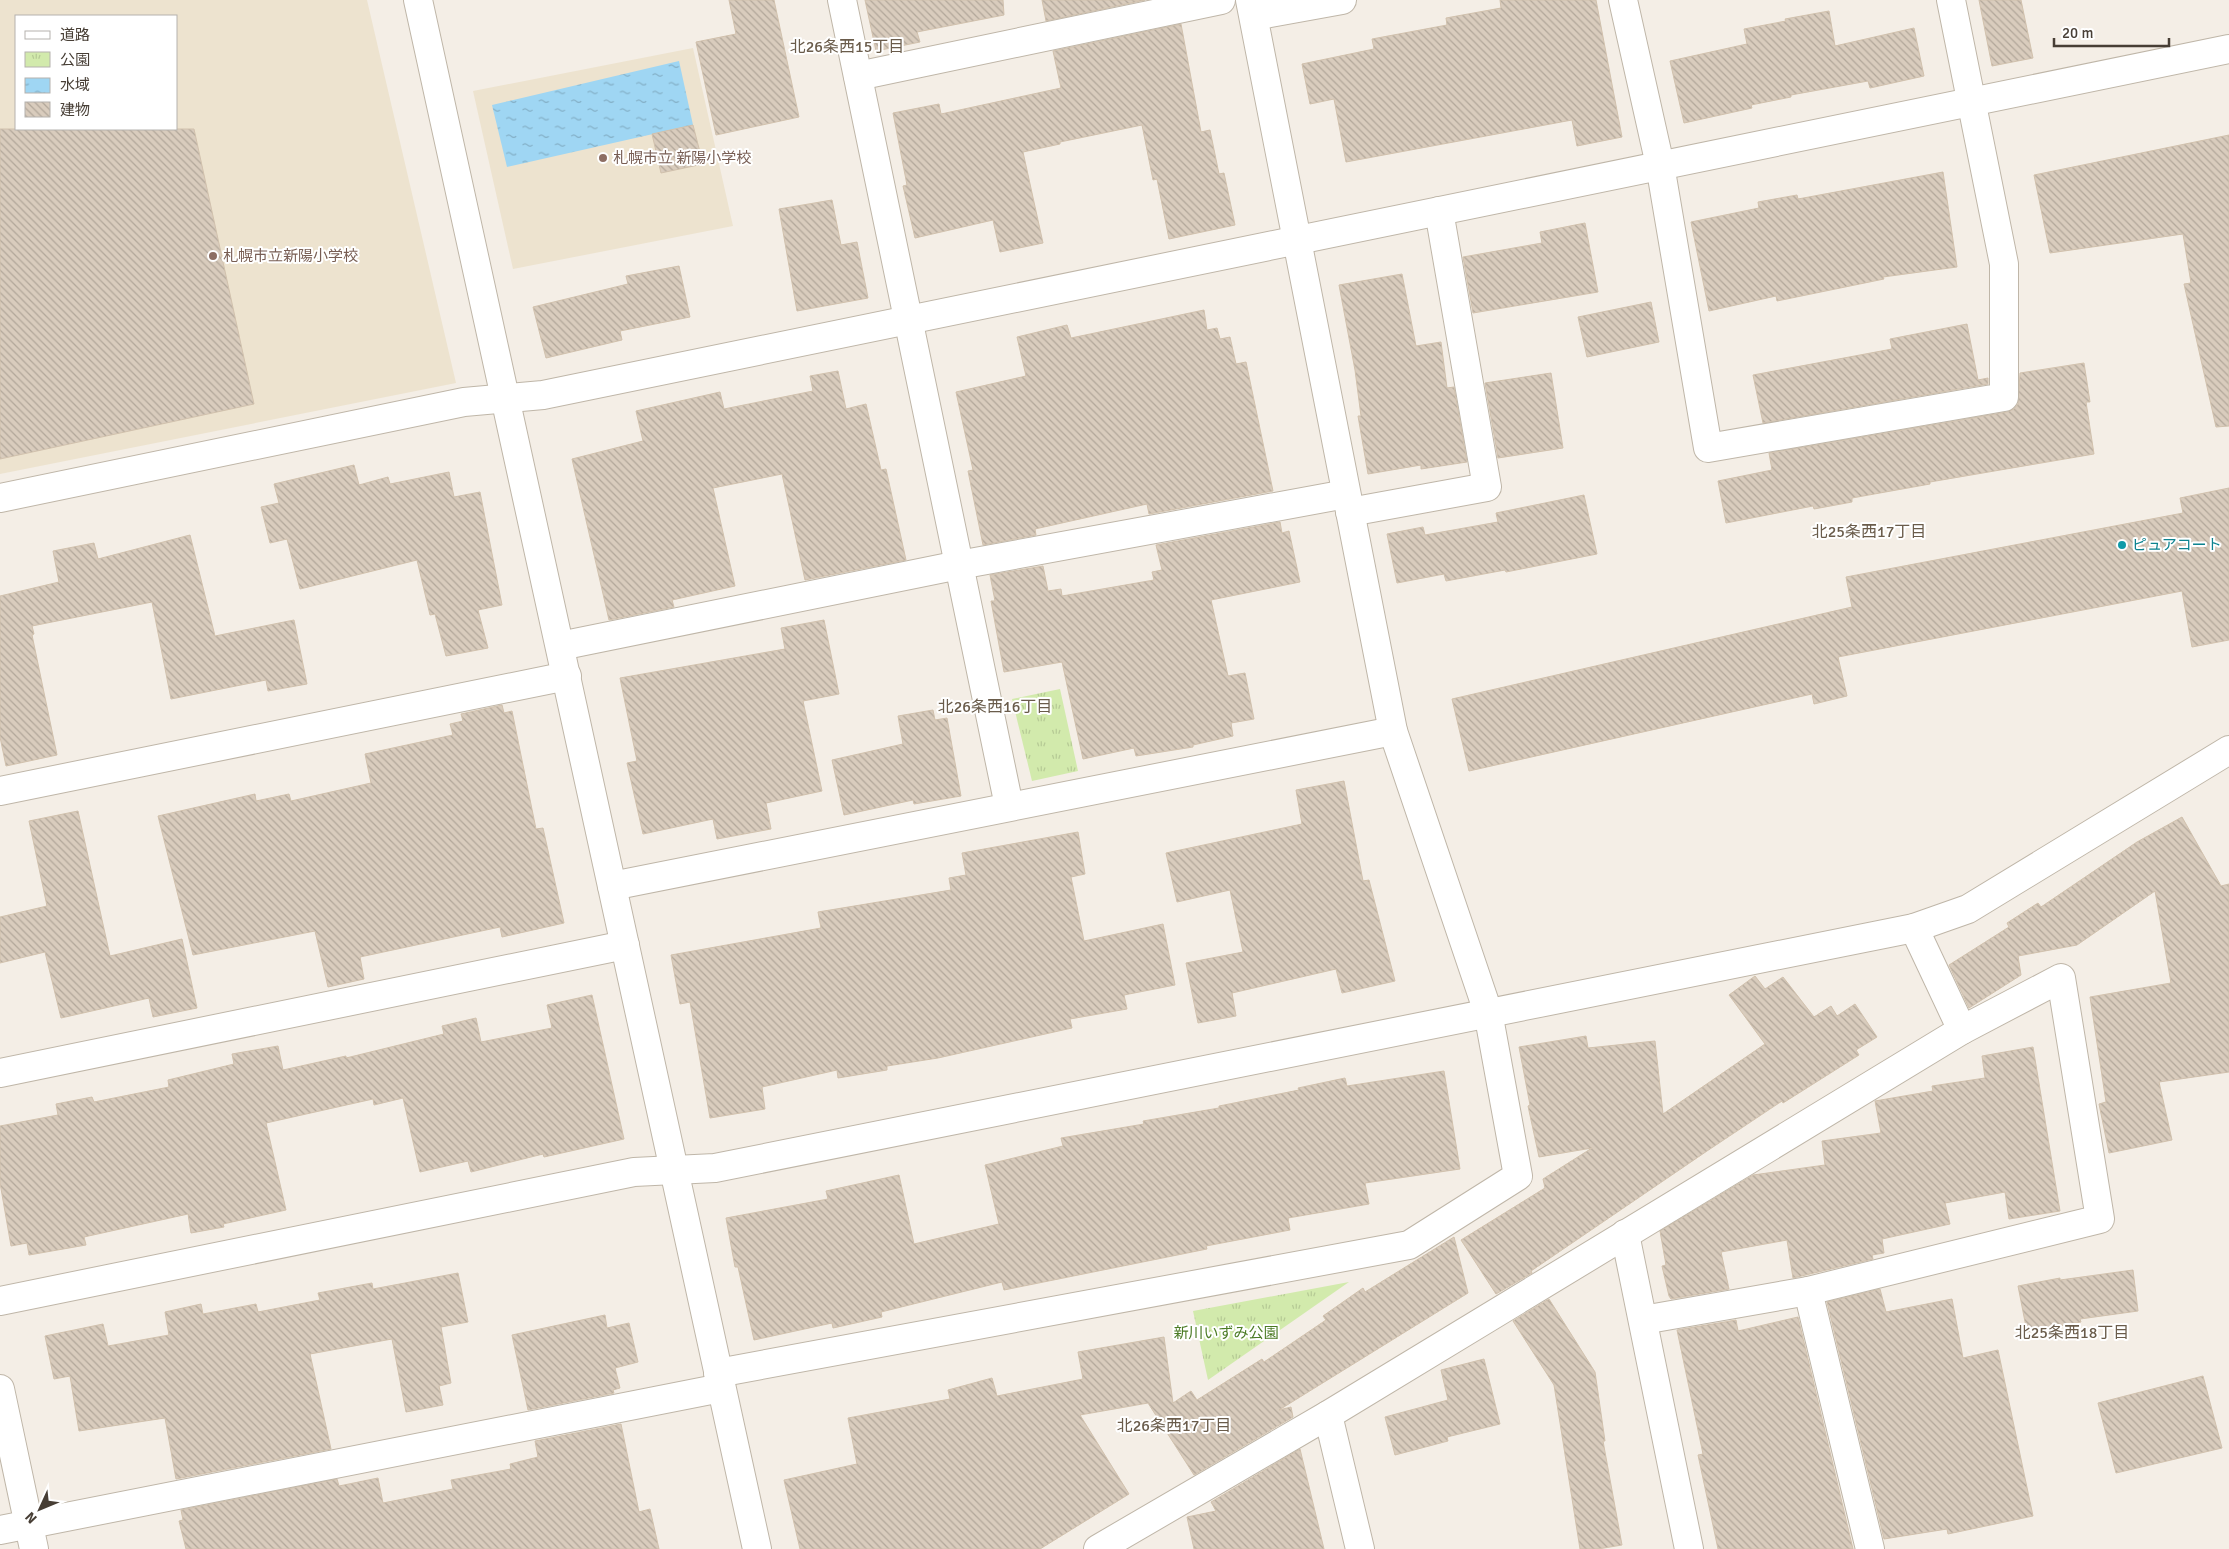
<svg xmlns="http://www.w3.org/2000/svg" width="2229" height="1549" font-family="Signika,'Noto Sans JP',sans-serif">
  <defs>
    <pattern id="park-tufts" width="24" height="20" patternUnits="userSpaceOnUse" patternTransform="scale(1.25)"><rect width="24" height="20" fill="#d2eaac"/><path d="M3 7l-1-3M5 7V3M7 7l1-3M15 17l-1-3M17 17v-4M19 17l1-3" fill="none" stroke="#b6ca95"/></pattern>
    <pattern id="water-ripples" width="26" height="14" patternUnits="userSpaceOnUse" patternTransform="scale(1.25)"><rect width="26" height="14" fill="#9fd6f3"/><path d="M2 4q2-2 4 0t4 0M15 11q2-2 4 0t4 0" fill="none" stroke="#83afc6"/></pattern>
    <pattern id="building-back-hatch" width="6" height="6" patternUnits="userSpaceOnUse" patternTransform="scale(1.25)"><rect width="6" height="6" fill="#d9ccbd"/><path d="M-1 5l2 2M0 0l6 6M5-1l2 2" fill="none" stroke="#b2a79a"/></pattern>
  </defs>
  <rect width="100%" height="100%" fill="#f4eee6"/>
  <g fill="#ede3cf" fill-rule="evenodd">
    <path d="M0 0H367L456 383 0 474ZM16 16H176V129H16Z"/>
    <path d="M693 48 733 226 513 269 473 91Z"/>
  </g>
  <g fill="url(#park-tufts)">
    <path d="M1060 689 1078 771 1032 781 1012 699Z"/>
    <path d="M1349 1282 1208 1380 1193 1311Z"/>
  </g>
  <path fill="url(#water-ripples)" d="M679 61 693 125 507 167 492 105Z"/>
  <g fill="url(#building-back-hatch)" stroke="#d1c1ad">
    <path d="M729 0H774L799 117 716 135 696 42 736 34Z"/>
    <path d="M865 0H1003L1004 15 917 32 920 42 876 51Z"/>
    <path d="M1042 0H1145L1046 21Z"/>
    <path d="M1500 0H1596L1622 137 1577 146 1572 120 1346 162 1334 99 1310 104 1302 64 1374 49 1372 39 1447 25 1446 18 1501 8Z"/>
    <path d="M1979 0H2021L2033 58 1992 66Z"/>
    <path d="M1829 11 1835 46 1914 28 1924 76 1870 88 1868 81 1791 95V97L1751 105 1752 108 1684 123 1670 61 1747 44 1744 29 1786 21 1785 19Z"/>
    <path d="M1181 24 1201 132 1210 130 1219 174 1224 173 1235 225 1169 239 1157 179 1153 180 1142 125 1060 142V144L1023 152 1043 243 1000 252 993 220 915 238 903 186 907 185 893 113 939 104 941 114 1061 88 1053 51Z"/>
    <path d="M693 125 703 164 661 173 652 134Z"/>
    <path d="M0 129H194L254 404 0 459Z"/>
    <path d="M2229 135V426L2216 427 2184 284 2191 283 2183 234 2050 253 2034 175Z"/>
    <path d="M1943 172 1957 267 1883 277 1884 279 1777 301 1776 296 1709 311 1691 222 1759 208 1758 202 1797 195 1798 199Z"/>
    <path d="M832 200 841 245 857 242 868 298 797 311 779 209Z"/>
    <path d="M1585 223 1598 292 1473 313 1463 257 1542 243 1540 232Z"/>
    <path d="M679 266 690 317 620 331 622 340 546 358 533 307 628 284 626 276Z"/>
    <path d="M1402 274 1416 346 1441 342 1447 388 1454 387 1467 462 1421 469V465L1368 474 1358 416H1361L1355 370 1339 285Z"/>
    <path d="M1651 302 1659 342 1587 357 1578 317Z"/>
    <path d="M1204 310 1207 330 1217 328 1220 339 1230 337 1236 364 1246 362 1273 491 1149 514 1147 504 1035 529 1036 535 983 545 968 471 973 470 956 392 1026 376 1017 337 1067 325 1071 338Z"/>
    <path d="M1967 324 1978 380 1988 378V384L1763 423 1753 375 1892 349 1890 339Z"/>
    <path d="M2084 363 2090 402H2086L2094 454 1930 482V484L1852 498V502L1814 509 1813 506 1726 523 1718 481 1772 470 1769 453 2007 412 2014 409 2018 404 2020 373Z"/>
    <path d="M838 371 846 409 866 404 881 470 886 469 906 560 805 580 782 474 713 488 735 586 672 600 674 607 609 620 572 459 643 441 636 411 720 392 724 409 813 391 810 376Z"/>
    <path d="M1551 373 1563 448 1498 458 1485 383Z"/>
    <path d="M354 465 359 485 388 477 390 484 449 472 454 497 480 492 502 605 478 610 488 648 446 656 435 614 430 615 417 560 300 589 287 539 270 543 261 507 279 503 274 484Z"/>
    <path d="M2229 488V640L2192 647 2182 591 1838 657 1847 696 1814 704 1812 694 1469 771 1452 699 1852 607 1846 577 2183 513 2180 498Z"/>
    <path d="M1584 495 1597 554 1506 572 1505 570 1446 581 1444 574 1397 583 1387 534 1423 527 1425 535 1498 522 1496 513Z"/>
    <path d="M1280 522 1282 533 1289 531 1300 582 1211 600 1228 676 1245 673 1254 719 1231 723 1233 736 1193 745V747L1136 756 1134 748 1083 759 1062 662 1004 672 991 601H995L990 575 1043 566 1048 591 1061 589 1062 596 1154 580 1152 572 1162 570 1156 545Z"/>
    <path d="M190 535 215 636 294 620 307 684 268 691 266 680 171 699 152 602 32 626 34 634 32 635 57 755 6 766 0 737V596L59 582 53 551 94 543 98 559Z"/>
    <path d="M824 620 839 694 803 701 822 791 766 803 771 829 717 839 713 819 643 834 627 763 637 761 620 678 785 649 781 628Z"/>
    <path d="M502 705 504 713 512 711 536 829 543 828 564 923 502 937 500 927 360 957 364 979 328 987 315 931 193 955 158 816 255 794 256 801 289 794 291 801 371 783 365 754 453 735 450 724 463 721 461 714Z"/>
    <path d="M933 710 935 720 947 718 961 796 914 804 913 800 844 815 832 760 903 744 898 716Z"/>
    <path d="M1344 781 1363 881 1369 880 1395 981 1342 993 1336 969 1232 993 1236 1016 1198 1023 1186 963 1243 952 1230 890 1177 902 1166 853 1302 824 1296 790Z"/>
    <path d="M78 811 110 956 182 939 197 1008 153 1017 149 998 61 1018 45 952 0 963V917L47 906 29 821Z"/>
    <path d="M2182 817 2221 886 2229 884V1072L2159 1082 2172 1140 2109 1153 2099 1104 2106 1102 2090 997 2171 983 2155 891 2077 945 2018 956 2021 975 1969 1008 1949 965 2009 927 2007 923 2038 903 2041 907 2137 842Z"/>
    <path d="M1078 832 1085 874 1071 877 1084 941 1163 924 1175 985 1124 995 1127 1009 1070 1019 1072 1028 938 1058 887 1066V1070L838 1078 837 1070 762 1087 765 1109 710 1118 690 1002 680 1004 671 955 821 928 818 912 951 890 949 878 966 875 962 853Z"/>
    <path d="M1755 976 1765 989 1783 977 1814 1017 1831 1006 1837 1016 1855 1004 1877 1037 1856 1050 1859 1055 1783 1103 1782 1101 1707 1151 1531 1271 1532 1273 1496 1294 1461 1240 1545 1188 1543 1179 1592 1148 1539 1157 1528 1106 1530 1105 1519 1047 1586 1036 1588 1048 1655 1041 1663 1114 1765 1044 1729 995Z"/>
    <path d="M592 995 624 1139 544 1157 543 1154 471 1172 468 1161 420 1172 403 1098 374 1105 373 1099 266 1123 286 1210 223 1224 224 1227 191 1233 188 1214 84 1237 86 1245 29 1255 27 1243 11 1246 0 1183V1126L58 1115 56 1104 92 1097 94 1102 169 1087 168 1080 234 1064 232 1054 278 1046 283 1070 346 1056V1058L444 1034 442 1026 476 1018 481 1042 552 1028 547 1005Z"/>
    <path d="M2033 1047 2060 1211 2009 1219 2005 1192 1945 1203 1950 1224 1882 1239 1884 1253 1872 1255 1873 1259 1793 1278 1787 1240 1721 1252 1729 1289 1671 1299 1669 1296 1662 1266 1666 1265 1660 1231 1753 1175 1825 1165 1822 1141 1881 1133 1875 1101 1933 1091 1932 1086 1985 1078 1982 1056Z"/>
    <path d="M1444 1071 1460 1169 1365 1183 1369 1204 1288 1218 1290 1230 1206 1246 1207 1249 1004 1290 1002 1282 881 1312 882 1317 833 1328 832 1323 754 1340 738 1267H735L726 1218 828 1199 826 1191 899 1175 914 1244 999 1224 985 1165 1063 1146 1061 1138 1144 1124 1143 1121 1219 1108V1106L1299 1090 1298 1088 1345 1078 1347 1086Z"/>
    <path d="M1454 1237 1468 1293 1279 1410 1291 1407 1293 1417 1194 1475 1148 1403 1080 1415 1129 1494 1040 1549H800L784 1480 857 1464 848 1418 950 1399 948 1390 992 1378 997 1396 1083 1379 1078 1352 1164 1337 1173 1403 1191 1391 1197 1400 1262 1359 1264 1362 1326 1320 1323 1316 1363 1288 1365 1292Z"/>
    <path d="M2133 1270 2138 1311 2080 1319 2081 1322 2027 1332 2018 1286 2060 1278V1280Z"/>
    <path d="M458 1273 468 1322 441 1327 451 1383 439 1386 443 1405 406 1412 392 1339 310 1354 331 1449 176 1479 165 1418 79 1431 70 1376 54 1379 45 1336 103 1324 108 1346 169 1335 165 1312 201 1304 203 1314 256 1304 258 1312 320 1300 318 1293 372 1283 373 1289Z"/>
    <path d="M1880 1289 1886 1312 1952 1299 1963 1358 1998 1350 2033 1516 1948 1534 1947 1529 1884 1539 1827 1302Z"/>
    <path d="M1549 1299 1595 1372 1605 1441H1603L1622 1545 1598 1549H1580L1554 1385 1513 1321Z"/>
    <path d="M605 1315 607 1328 629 1323 638 1362 615 1368 620 1388 613 1390 614 1393 528 1410 512 1335Z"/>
    <path d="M1798 1317 1853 1549H1718L1698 1455 1703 1454 1677 1330 1736 1320 1738 1331Z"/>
    <path d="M1484 1359 1500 1424 1447 1437 1448 1441 1395 1455 1385 1417 1448 1400 1441 1370Z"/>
    <path d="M2203 1376 2222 1448 2116 1473 2098 1403Z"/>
    <path d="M621 1424 639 1512 650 1509 659 1549H186L179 1521 183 1520 181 1510 337 1479 339 1486 378 1478 383 1503 453 1489 451 1480 511 1469 510 1464 538 1457 535 1441Z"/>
    <path d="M1300 1449 1324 1549H1194L1187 1517 1216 1511 1211 1502Z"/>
  </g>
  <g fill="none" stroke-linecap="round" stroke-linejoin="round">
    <g stroke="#bfb6a8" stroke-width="30">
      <g id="street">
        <path d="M418 0 757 1549"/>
        <path d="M842 0 1009 806"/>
        <path d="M1623 0 1660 165 1708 448 2004 397V264L1951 0"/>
        <path d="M1254 16 1342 0"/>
        <path d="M858 76 1221 0"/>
        <path d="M0 498 464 402 543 395 2229 49"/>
        <path d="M1350 512 1487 487 1439 211"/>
        <path d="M560 646 959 565 1346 494"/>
        <path d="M0 791 567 676"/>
        <path d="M612 886 1393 731"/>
        <path d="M1914 928 1962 1030"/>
        <path d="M0 1073 625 945"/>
        <path d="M1625 1234 1689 1549"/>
        <path d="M1808 1291 1870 1549"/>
        <path d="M0 1301 634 1172 715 1168 1914 928 1968 909 2229 750"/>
        <path d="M718 1373 1409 1245 1518 1176 1488 1012 1393 731 1250 0"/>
        <path d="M0 1389 34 1549"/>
        <path d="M1328 1415 1360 1549"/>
        <path d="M0 1530 721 1388"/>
        <path d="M1098 1549 1328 1415 1962 1030 2061 978 2100 1219 1808 1291 1643 1320"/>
      </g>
    </g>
    <use href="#street" stroke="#fff" stroke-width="28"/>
  </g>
  <g fill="#8d6e63" stroke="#fff" stroke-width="2">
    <circle cx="603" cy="158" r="5"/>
    <circle cx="213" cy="256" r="5"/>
  </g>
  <circle fill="#0f9aa8" stroke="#fff" stroke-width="2" cx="2122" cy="545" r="5"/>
  <g text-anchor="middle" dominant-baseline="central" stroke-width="4" stroke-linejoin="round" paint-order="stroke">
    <g font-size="15" fill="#785e54" stroke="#fff" text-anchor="start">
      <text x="613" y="158">札幌市立 新陽小学校</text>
      <text x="223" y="256">札幌市立新陽小学校</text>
    </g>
    <g font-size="15" fill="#0d838f" stroke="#fff" text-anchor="start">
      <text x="2132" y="545">ピュアコート</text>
    </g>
    <g font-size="15" fill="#4b7b25" stroke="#fff">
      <text x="1226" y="1333">新川いずみ公園</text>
    </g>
    <g font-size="16" fill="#6a5c4b" stroke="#fff">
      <text x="847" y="47">北26条西15丁目</text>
      <text x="1869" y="532">北25条西17丁目</text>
      <text x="995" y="707">北26条西16丁目</text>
      <text x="2072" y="1333">北25条西18丁目</text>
      <text x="1174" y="1426">北26条西17丁目</text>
    </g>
  </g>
  <rect x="15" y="15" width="162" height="115" fill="#ffffff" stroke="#b5b2ae"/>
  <rect x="25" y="31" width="25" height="8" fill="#ffffff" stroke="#b5b2ae"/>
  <text x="60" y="40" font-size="15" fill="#473e35">道路</text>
  <rect x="25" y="52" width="25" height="15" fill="url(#park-tufts)" stroke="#b5b2ae"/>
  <text x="60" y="65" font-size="15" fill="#473e35">公園</text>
  <rect x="25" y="78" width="25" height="15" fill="url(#water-ripples)" stroke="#b5b2ae"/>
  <text x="60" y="90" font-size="15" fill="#473e35">水域</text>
  <rect x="25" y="102" width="25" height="15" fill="url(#building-back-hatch)" stroke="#b5b2ae"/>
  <text x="60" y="115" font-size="15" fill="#473e35">建物</text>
  <g transform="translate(40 1509) rotate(226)" stroke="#ffffff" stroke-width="4" paint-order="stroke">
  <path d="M0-4L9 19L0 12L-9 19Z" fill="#473e35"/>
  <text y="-8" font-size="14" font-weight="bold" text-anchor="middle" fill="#473e35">N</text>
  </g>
  <path d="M2054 38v8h115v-8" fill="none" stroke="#473e35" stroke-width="2.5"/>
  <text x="2062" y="38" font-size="15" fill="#473e35" stroke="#ffffff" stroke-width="4" paint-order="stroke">20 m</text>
</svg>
